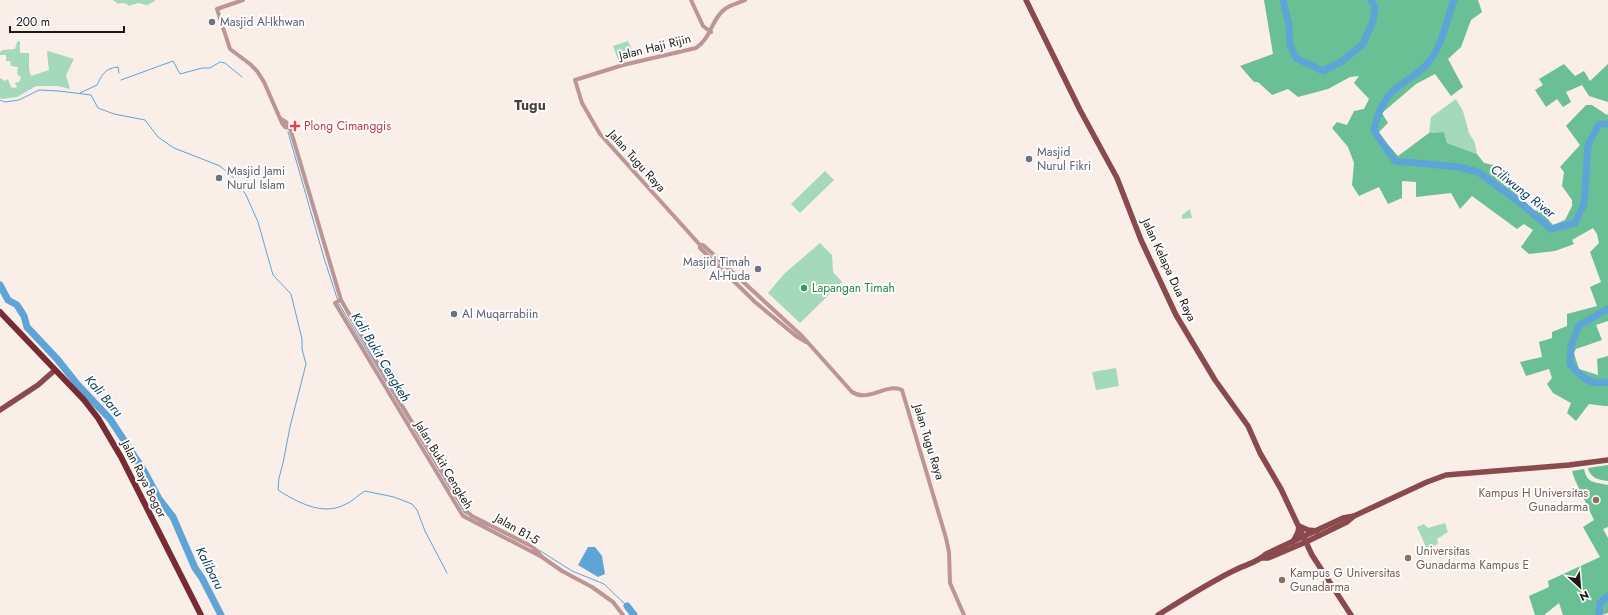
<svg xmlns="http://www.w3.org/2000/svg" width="1608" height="615" font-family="Jost,sans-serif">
  <rect width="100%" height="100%" fill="#f9eee8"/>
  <g fill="#a4d9bc">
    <path d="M113 0H155V1L147 5 138 3 128 6 127 4 121 3 118 4Z"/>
    <path d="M19 41 20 42V53H29V69L31 76 49 70 47 52 48 51 74 59 66 75 70 89 58 86H36L17 97 2 99 0 98V78L5 81 8 79 11 87 13 88 17 87 15 83 19 82 21 77 17 74 18 67 11 66 10 61H6V55H0V52L3 50 15 49 17 42Z"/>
    <path d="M628 41 635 56 619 62 613 46Z"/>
    <path d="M1456 99 1463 111 1469 133 1475 143 1477 154 1447 143 1444 132 1429 133 1431 117Z"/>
    <path d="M825 171 834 180 800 213 791 204Z"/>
    <path d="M1190 209 1192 218 1182 219V215Z"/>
    <path d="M820 243 832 255 833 272 842 282 800 323 768 293 784 274Z"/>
    <path d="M1116 368 1119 386 1096 390 1092 372Z"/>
    <path d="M1445 523 1448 532 1437 539 1438 544 1427 549 1417 527 1424 524 1428 528Z"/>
  </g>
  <g fill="#6abf95">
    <path d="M1264 0H1478L1482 12 1471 20 1461 47 1448 59 1463 87 1451 96 1435 74 1416 84 1382 113 1388 123 1378 133 1398 156 1429 133 1444 132 1447 143 1477 154 1484 163 1493 165 1502 183 1517 190 1533 211 1540 210 1553 225 1565 220 1572 206V200L1562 186 1564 172 1560 167 1580 145 1566 126 1586 105H1592L1607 115 1608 114V321L1596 325 1602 340 1576 349 1574 353 1579 369 1598 375 1597 359 1608 356V406H1604L1589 404 1576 421 1567 413 1571 403 1553 393 1547 384 1552 378 1549 369 1526 376 1520 362 1542 357 1539 342 1552 338V332L1567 326V314L1597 306 1590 287 1601 282 1590 252 1599 243 1597 234 1593 228 1572 240 1574 244 1555 251 1529 254 1521 247 1533 230 1524 224 1517 229 1472 196 1460 209 1451 193 1416 197V182L1402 181V198L1388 204 1379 187 1359 196 1352 185 1354 163 1348 147 1332 128 1337 122 1347 125 1354 111 1364 109 1369 99 1354 83 1359 76 1350 77 1328 89 1298 97 1288 89 1272 95 1258 82H1254L1240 66 1273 54Z"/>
    <path d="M1564 64 1575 76 1584 71 1590 81 1608 64V102L1589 96 1582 85 1566 92 1571 102 1563 107 1557 99 1546 107 1535 90 1543 85 1539 79Z"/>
    <path d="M1608 465V481C1599 480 1590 478 1588 468Z"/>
    <path d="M1584 469C1587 484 1595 482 1608 485V527L1603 529 1608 538V613L1602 615H1563L1559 603 1544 615H1535L1529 596 1549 587 1548 581 1600 557 1583 527 1594 520 1575 480 1572 471Z"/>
  </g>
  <path fill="#5fa4d7" d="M588 547H595L602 556 605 574 598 577 578 565Z"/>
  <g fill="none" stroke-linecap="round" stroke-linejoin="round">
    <g stroke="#5fa4d7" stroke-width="1">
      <path d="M121 80 173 61 180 74 202 68H210L220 62 225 63 242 77"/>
      <path d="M80 93 97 85C102 75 105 68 118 67L119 73"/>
      <path d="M0 100 5 102 19 100 39 90 59 91 91 95 98 108 114 114 145 120 158 137 174 148 220 166 235 179 246 195 258 222 273 275 291 294 302 339V349L306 364 290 427 283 463 279 478 278 490C297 502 322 516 344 505 352 502 358 495 365 491L394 497 412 504 417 510 425 531 447 573"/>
      <path d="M288 132 324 258 338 301"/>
      <path d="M339 304 466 515"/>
      <path d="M479 522 487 526"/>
      <path d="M539 550 572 571 604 584 627 606"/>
    </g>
    <g stroke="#5fa4d7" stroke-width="7">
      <path d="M1283 0 1289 25 1290 45 1296 58 1323 71 1341 62 1363 44 1373 21 1375 7 1371 0"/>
      <path d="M1454 0C1446 21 1443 45 1428 63 1419 74 1405 81 1394 90 1383 100 1376 117 1374 131L1395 161 1459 167 1478 172 1523 205 1551 229 1575 223 1584 204 1588 145 1599 124H1608"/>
      <path d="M0 285 8 300 17 305 24 316 27 327 58 360 77 384 110 419 144 471 159 499 173 517 195 568 202 578 221 615"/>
      <path d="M1608 309 1579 325 1571 346 1570 364C1581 377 1590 386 1608 382"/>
      <path d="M627 606 634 615"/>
      <path d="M1599 615 1600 603 1608 596"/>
    </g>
    <g stroke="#bc9595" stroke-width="4">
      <path d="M243 0 217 9 230 49 250 64 257 71 264 82 282 123 285 127 290 128"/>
      <path d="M691 0 703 26 711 32"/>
      <path d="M745 0C739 3 730 5 725 9 711 19 712 37 696 48L623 65 575 80 582 103 600 134 700 245V248L755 302 796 336 806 342"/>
      <path d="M281 119 286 122 290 128 341 300 401 404 466 511 472 516 531 546 537 551 542 557"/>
      <path d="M700 245H703L802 336 852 392C868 403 888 382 902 390L946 538 949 552 950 583 964 615"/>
      <path d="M341 300 335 303 463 516 542 557 562 571 592 587 613 602 623 615"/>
    </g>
    <g stroke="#8a494c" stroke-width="5.5">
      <path d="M1026 0 1080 110 1117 178 1141 240 1176 315 1215 380 1248 426 1260 453 1281 489 1312 555 1351 615"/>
      <path d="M0 410 38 385 55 370"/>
      <path d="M1293 542 1298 532 1299 526 1308 530 1317 531"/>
      <path d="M1261 558H1268L1306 542 1347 522 1354 516 1427 482 1446 475 1569 465 1608 460"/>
      <path d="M1158 615C1182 600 1207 584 1233 571 1244 565 1257 563 1266 554L1343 518 1354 516"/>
    </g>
    <path stroke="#762c32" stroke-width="6" d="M0 312 84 400 98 418 121 457 201 615"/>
  </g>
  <g fill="#6b7280" stroke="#fdfdfd" stroke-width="1.5">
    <circle cx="212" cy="22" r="4"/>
    <circle cx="1029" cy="159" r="4"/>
    <circle cx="219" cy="178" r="4"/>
    <circle cx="758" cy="269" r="4"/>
    <circle cx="454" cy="314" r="4"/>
  </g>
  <path fill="#e0444e" stroke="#fdfdfd" stroke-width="1.5" d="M293 120h4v4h4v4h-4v4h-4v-4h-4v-4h4z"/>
  <circle fill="#2e9e5b" stroke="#fdfdfd" stroke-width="1.5" cx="804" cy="288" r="4"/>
  <g fill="#8d6e63" stroke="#fdfdfd" stroke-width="1.5">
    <circle cx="1596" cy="500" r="4"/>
    <circle cx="1408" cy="558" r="4"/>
    <circle cx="1282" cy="580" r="4"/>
  </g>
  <g text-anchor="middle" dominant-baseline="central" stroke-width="4" stroke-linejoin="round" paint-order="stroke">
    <g font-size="12" fill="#5b616d" stroke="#fdfdfd" text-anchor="start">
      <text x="220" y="22">Masjid Al-Ikhwan</text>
      <text x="1037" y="152">Masjid<tspan x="1037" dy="14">Nurul Fikri</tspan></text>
      <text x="227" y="171">Masjid Jami<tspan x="227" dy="14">Nurul Islam</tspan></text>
      <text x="750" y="262" text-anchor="end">Masjid Timah<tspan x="750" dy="14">Al-Huda</tspan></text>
      <text x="462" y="314">Al Muqarrabiin</text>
    </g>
    <g font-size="12" fill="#1d1917" stroke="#fdfdfd">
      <text transform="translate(655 47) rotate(-14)">Jalan Haji Rijin</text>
      <text transform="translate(637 161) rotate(48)">Jalan Tugu Raya</text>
      <text transform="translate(1169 270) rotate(65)">Jalan Kelapa Dua Raya</text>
      <text transform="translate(929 442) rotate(73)">Jalan Tugu Raya</text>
      <text transform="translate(444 465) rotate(59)">Jalan Bukit Cengkeh</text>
      <text transform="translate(144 479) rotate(63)">Jalan Raya Bogor</text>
      <text transform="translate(517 529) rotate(30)">Jalan B1-5</text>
    </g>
    <g font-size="12" fill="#be3a42" stroke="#fdfdfd" text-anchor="start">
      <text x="304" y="126">Plong Cimanggis</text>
    </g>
    <g font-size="12" fill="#27864d" stroke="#fdfdfd" text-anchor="start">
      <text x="812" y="288">Lapangan Timah</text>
    </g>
    <g font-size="12" fill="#785e54" stroke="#fdfdfd" text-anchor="start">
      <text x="1588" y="493" text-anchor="end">Kampus H Universitas<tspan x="1588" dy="14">Gunadarma</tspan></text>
      <text x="1416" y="551">Universitas<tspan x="1416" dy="14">Gunadarma Kampus E</tspan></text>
      <text x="1290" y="573">Kampus G Universitas<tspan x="1290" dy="14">Gunadarma</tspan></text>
    </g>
    <g font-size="13" font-style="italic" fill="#053e60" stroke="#fdfdfd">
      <text transform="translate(1523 191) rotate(38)">Ciliwung River</text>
      <text transform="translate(381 357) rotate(59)">Kali Bukit Cengkeh</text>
      <text transform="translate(104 396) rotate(49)">Kali Baru</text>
      <text transform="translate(210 568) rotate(63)">Kalibaru</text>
    </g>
    <g font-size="14" font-weight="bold" fill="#49403b" stroke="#fdfdfd">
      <text x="530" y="105">Tugu</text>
    </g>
  </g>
  <g transform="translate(1580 587) rotate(154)" stroke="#fdfdfd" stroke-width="3" paint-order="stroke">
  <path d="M0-3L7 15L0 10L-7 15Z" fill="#1d1917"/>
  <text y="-6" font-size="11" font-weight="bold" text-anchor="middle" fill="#1d1917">N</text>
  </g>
  <path d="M10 26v6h114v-6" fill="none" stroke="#1d1917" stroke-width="2"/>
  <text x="16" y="26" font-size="12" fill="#1d1917" stroke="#fdfdfd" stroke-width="3" paint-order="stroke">200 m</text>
</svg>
